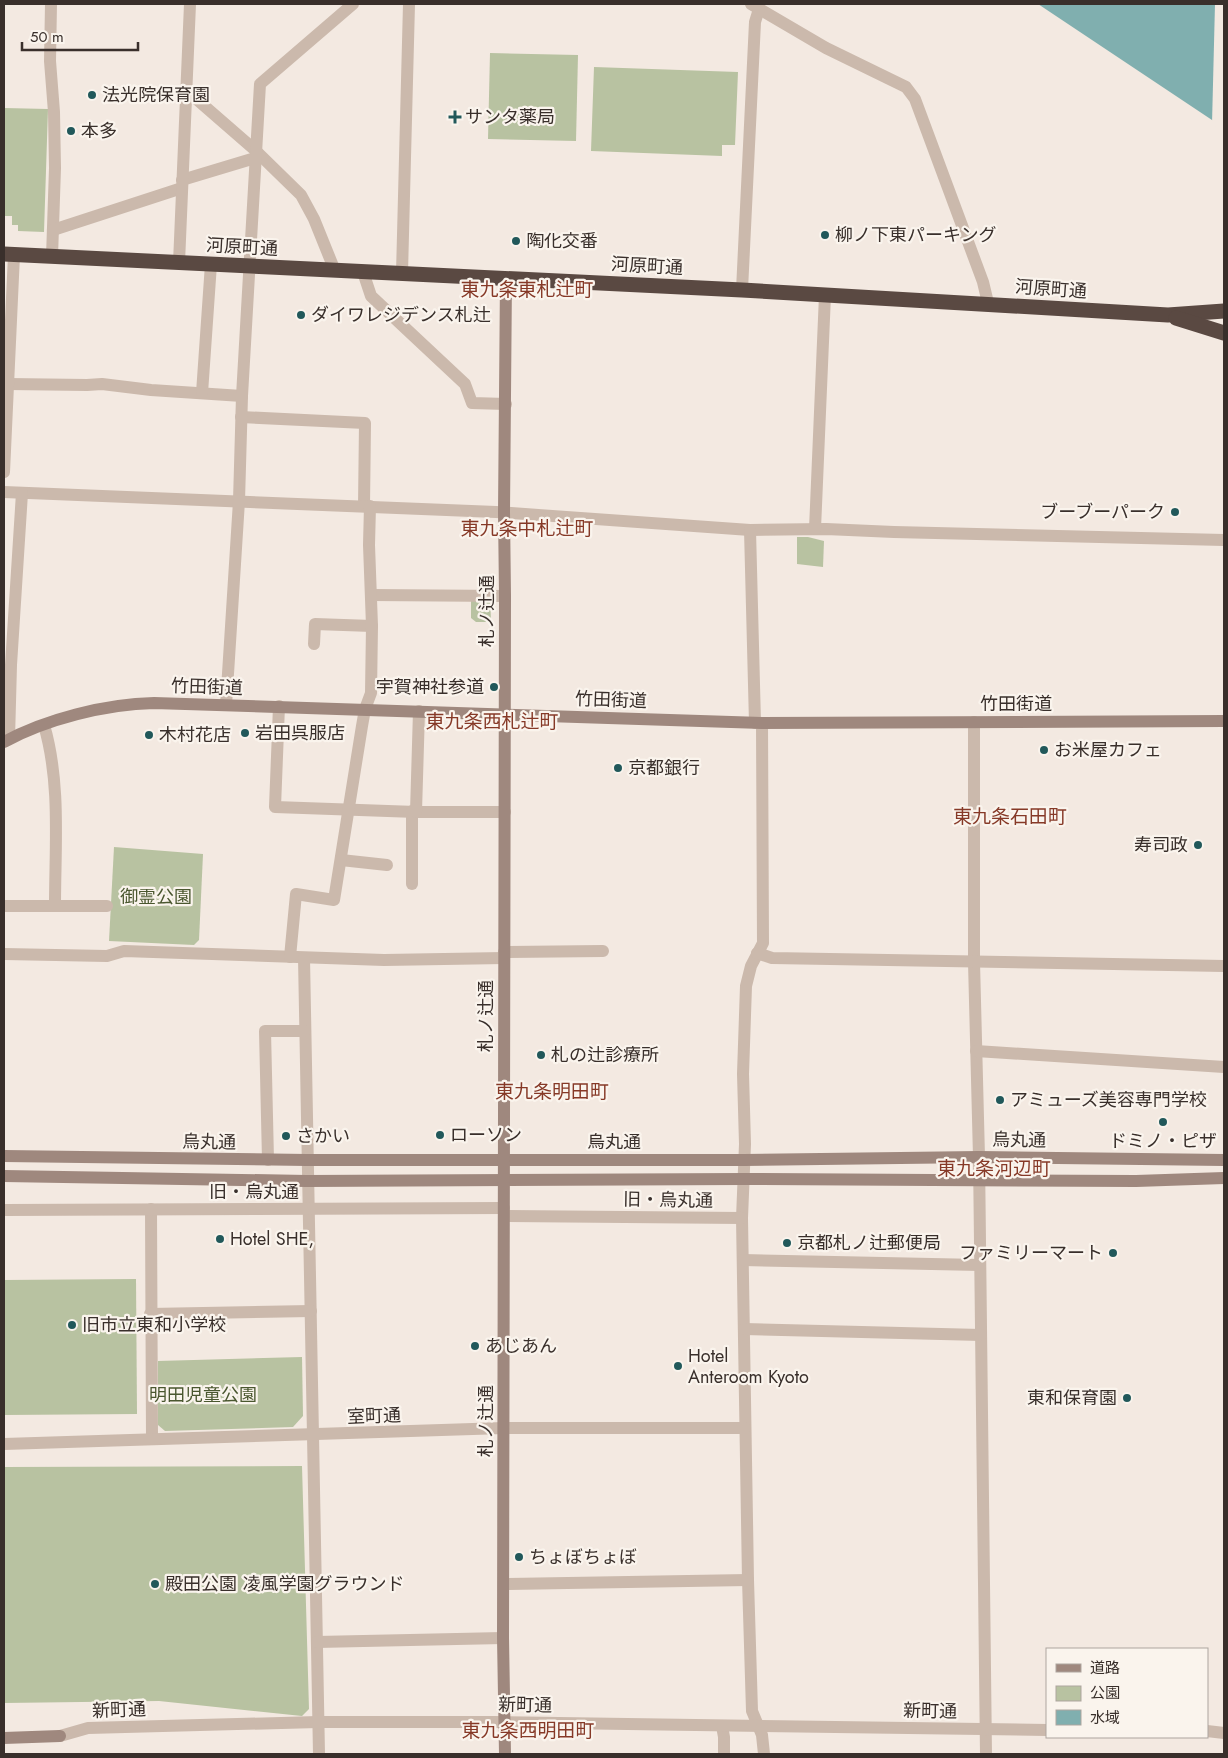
<svg xmlns="http://www.w3.org/2000/svg" width="1228" height="1758" font-family="Jost,'Noto Sans JP',sans-serif">
  <rect width="100%" height="100%" fill="#f3e9e1"/>
  <g fill="#b8c2a1">
    <path d="M490 53 578 55 576 141 488 139Z"/>
    <path d="M594 67 738 72 735 145H722V156L591 151Z"/>
    <path d="M4 108 48 109 44 232 18 231V225H12V216H4Z"/>
    <path d="M797 537H808L824 541 823 567 797 564Z"/>
    <path d="M471 597H490L491 622H476L471 618Z"/>
    <path d="M114 847 203 854 199 940 194 945 109 941Z"/>
    <path d="M136 1279 137 1414 4 1415V1280Z"/>
    <path d="M302 1357 303 1416 293 1427 165 1431 158 1425V1361Z"/>
    <path d="M302 1466 309 1709 302 1716 159 1701 4 1703V1467Z"/>
  </g>
  <path fill="#80afaf" d="M1038 4H1224V128Z"/>
  <path fill="#f3e9e1" d="M1215 4H1224V131L1212 124Z"/>
  <g fill="none" stroke-linecap="round" stroke-linejoin="round">
    <g stroke="#cbb9ac" stroke-width="12">
      <path d="M51 4 50 61 54 112 55 168 52 257"/>
      <path d="M751 4 826 48 906 87 915 99 983 282 988 303"/>
      <path d="M186 90 255 150 301 195 314 219 335 271"/>
      <path d="M182 180 255 158"/>
      <path d="M53 230 182 188"/>
      <path d="M179 263 190 4"/>
      <path d="M363 272 371 296 465 384 472 403 506 404"/>
      <path d="M402 273 409 4"/>
      <path d="M742 290 755 22 759 9"/>
      <path d="M8 384 87 385 102 384 151 390 242 396"/>
      <path d="M202 393 211 264"/>
      <path d="M241 417 365 423 364 506"/>
      <path d="M4 472 14 255"/>
      <path d="M4 492 496 512 750 530 826 529 894 532 1224 540"/>
      <path d="M815 529 825 295"/>
      <path d="M750 530 755 723"/>
      <path d="M371 595 505 596"/>
      <path d="M314 644 315 624 372 626"/>
      <path d="M226 705 239 501 242 396 260 84 353 4"/>
      <path d="M279 706 275 807 416 812H505"/>
      <path d="M974 722V962L979 1157 986 1754"/>
      <path d="M762 723 763 943 751 966 746 986 743 1074 745 1144 742 1218 748 1580 752 1711 762 1735 764 1754"/>
      <path d="M44 725C61 783 55 846 55 906"/>
      <path d="M9 739 11 665 22 493"/>
      <path d="M412 811V884"/>
      <path d="M416 812 419 711"/>
      <path d="M341 860 387 865"/>
      <path d="M4 906H107"/>
      <path d="M504 952 603 951"/>
      <path d="M757 953 772 958 1224 966"/>
      <path d="M4 954 107 956 124 951 384 960 504 958"/>
      <path d="M290 957 296 894 334 900 362 726 365 709 371 693 372 626 369 545 370 506"/>
      <path d="M304 958 319 1754"/>
      <path d="M976 1051 1224 1067"/>
      <path d="M268 1160 265 1031H305"/>
      <path d="M151 1209 152 1439"/>
      <path d="M4 1210 504 1208"/>
      <path d="M504 1216 742 1218"/>
      <path d="M743 1260 980 1265"/>
      <path d="M150 1314 311 1311"/>
      <path d="M744 1329 981 1335"/>
      <path d="M4 1444 504 1428H745"/>
      <path d="M504 1584 748 1580"/>
      <path d="M317 1642 503 1638"/>
      <path d="M722 1726 724 1737V1754"/>
      <path d="M1207 1731 1224 1733"/>
      <path d="M60 1736 88 1728 318 1722H494L1047 1730"/>
    </g>
    <g stroke="#9f887e" stroke-width="12">
      <path d="M4 742C46 719 106 704 154 703L762 723 1224 721"/>
      <path d="M4 1156 307 1160H744L979 1157 1224 1160"/>
      <path d="M4 1176 307 1181 743 1179 1136 1181 1224 1178"/>
      <path d="M4 1738 60 1736"/>
      <path d="M505 1754 503 1638 505 596 504 512 506 278"/>
    </g>
    <g stroke="#5a4942" stroke-width="15">
      <path d="M4 254 742 290 1168 315 1224 311"/>
      <path d="M1176 318 1224 333"/>
    </g>
  </g>
  <g fill="#21585a" stroke="#faf4ed" stroke-width="2">
    <circle cx="92" cy="95" r="5"/>
    <path d="M452.5 109.5h5v5h5v5h-5v5h-5v-5h-5v-5h5z"/>
    <circle cx="71" cy="131" r="5"/>
    <circle cx="825" cy="235" r="5"/>
    <circle cx="516" cy="241" r="5"/>
    <circle cx="301" cy="315" r="5"/>
    <circle cx="1175" cy="512" r="5"/>
    <circle cx="494" cy="687" r="5"/>
    <circle cx="245" cy="733" r="5"/>
    <circle cx="149" cy="735" r="5"/>
    <circle cx="1044" cy="750" r="5"/>
    <circle cx="618" cy="768" r="5"/>
    <circle cx="1198" cy="845" r="5"/>
    <circle cx="541" cy="1055" r="5"/>
    <circle cx="1000" cy="1100" r="5"/>
    <circle cx="1163" cy="1122" r="5"/>
    <circle cx="440" cy="1135" r="5"/>
    <circle cx="286" cy="1136" r="5"/>
    <circle cx="220" cy="1239" r="5"/>
    <circle cx="787" cy="1243" r="5"/>
    <circle cx="1113" cy="1253" r="5"/>
    <circle cx="72" cy="1325" r="5"/>
    <circle cx="475" cy="1346" r="5"/>
    <circle cx="678" cy="1366" r="5"/>
    <circle cx="1127" cy="1398" r="5"/>
    <circle cx="519" cy="1557" r="5"/>
    <circle cx="155" cy="1584" r="5"/>
  </g>
  <g text-anchor="middle" dominant-baseline="central" stroke-width="4.5" stroke-linejoin="round" paint-order="stroke">
    <g font-size="18" fill="#392f2b" stroke="#faf4ed" text-anchor="start">
      <text x="102" y="95">法光院保育園</text>
      <text x="465" y="117">サンタ薬局</text>
      <text x="81" y="131">本多</text>
      <text x="835" y="235">柳ノ下東パーキング</text>
      <text x="526" y="241">陶化交番</text>
      <text x="311" y="315">ダイワレジデンス札辻</text>
      <text x="1165" y="512" text-anchor="end">ブーブーパーク</text>
      <text x="484" y="687" text-anchor="end">宇賀神社参道</text>
      <text x="255" y="733">岩田呉服店</text>
      <text x="159" y="735">木村花店</text>
      <text x="1054" y="750">お米屋カフェ</text>
      <text x="628" y="768">京都銀行</text>
      <text x="1188" y="845" text-anchor="end">寿司政</text>
      <text x="551" y="1055">札の辻診療所</text>
      <text x="1010" y="1100">アミューズ美容専門学校</text>
      <text x="450" y="1135">ローソン</text>
      <text x="296" y="1136">さかい</text>
      <text x="1163" y="1141" text-anchor="middle">ドミノ・ピザ</text>
      <text x="230" y="1239">Hotel SHE,</text>
      <text x="797" y="1243">京都札ノ辻郵便局</text>
      <text x="1103" y="1253" text-anchor="end">ファミリーマート</text>
      <text x="82" y="1325">旧市立東和小学校</text>
      <text x="485" y="1346">あじあん</text>
      <text x="688" y="1356">Hotel<tspan x="688" dy="21">Anteroom Kyoto</tspan></text>
      <text x="1117" y="1398" text-anchor="end">東和保育園</text>
      <text x="529" y="1557">ちょぼちょぼ</text>
      <text x="165" y="1584">殿田公園 凌風学園グラウンド</text>
    </g>
    <g font-size="18" fill="#392f2b" stroke="#faf4ed">
      <text transform="translate(242 247) rotate(3)">河原町通</text>
      <text transform="translate(647 266) rotate(3)">河原町通</text>
      <text transform="translate(1051 289) rotate(4)">河原町通</text>
      <text transform="translate(487 611) rotate(-90)">札ノ辻通</text>
      <text transform="translate(207 687) rotate(2)">竹田街道</text>
      <text transform="translate(611 700) rotate(2)">竹田街道</text>
      <text x="1016" y="704">竹田街道</text>
      <text transform="translate(486 1016) rotate(-90)">札ノ辻通</text>
      <text transform="translate(1019 1140) rotate(1)">烏丸通</text>
      <text transform="translate(209 1142) rotate(1)">烏丸通</text>
      <text x="614" y="1142">烏丸通</text>
      <text x="254" y="1192">旧・烏丸通</text>
      <text transform="translate(668 1200) rotate(1)">旧・烏丸通</text>
      <text transform="translate(374 1416) rotate(-2)">室町通</text>
      <text transform="translate(486 1421) rotate(-90)">札ノ辻通</text>
      <text transform="translate(525 1705) rotate(1)">新町通</text>
      <text transform="translate(119 1710) rotate(-2)">新町通</text>
      <text transform="translate(930 1711) rotate(1)">新町通</text>
    </g>
    <g font-size="18" fill="#4a572f" stroke="#faf4ed">
      <text x="156" y="897">御霊公園</text>
      <text x="203" y="1395">明田児童公園</text>
    </g>
    <g font-size="19" fill="#863927" stroke="#faf4ed">
      <text x="527" y="289">東九条東札辻町</text>
      <text x="527" y="528">東九条中札辻町</text>
      <text x="492" y="721">東九条西札辻町</text>
      <text x="1010" y="816">東九条石田町</text>
      <text x="552" y="1091">東九条明田町</text>
      <text x="994" y="1168">東九条河辺町</text>
      <text x="528" y="1730">東九条西明田町</text>
    </g>
  </g>
  <rect width="1228" height="1758" fill="none" stroke="#392f2b" stroke-width="10"/>
  <rect x="1046" y="1648" width="162" height="90" fill="#faf4ed" stroke="#ada59f"/>
  <rect x="1056" y="1664" width="25" height="8" fill="#9f887e" stroke="#ada59f"/>
  <text x="1090" y="1673" font-size="15" fill="#392f2b">道路</text>
  <rect x="1056" y="1686" width="25" height="15" fill="#b8c2a1" stroke="#ada59f"/>
  <text x="1090" y="1698" font-size="15" fill="#392f2b">公園</text>
  <rect x="1056" y="1710" width="25" height="15" fill="#80afaf" stroke="#ada59f"/>
  <text x="1090" y="1723" font-size="15" fill="#392f2b">水域</text>
  <path d="M22 42v8h116v-8" fill="none" stroke="#392f2b" stroke-width="2.5"/>
  <text x="30" y="42" font-size="15" fill="#392f2b" stroke="#faf4ed" stroke-width="4" paint-order="stroke">50 m</text>
</svg>
